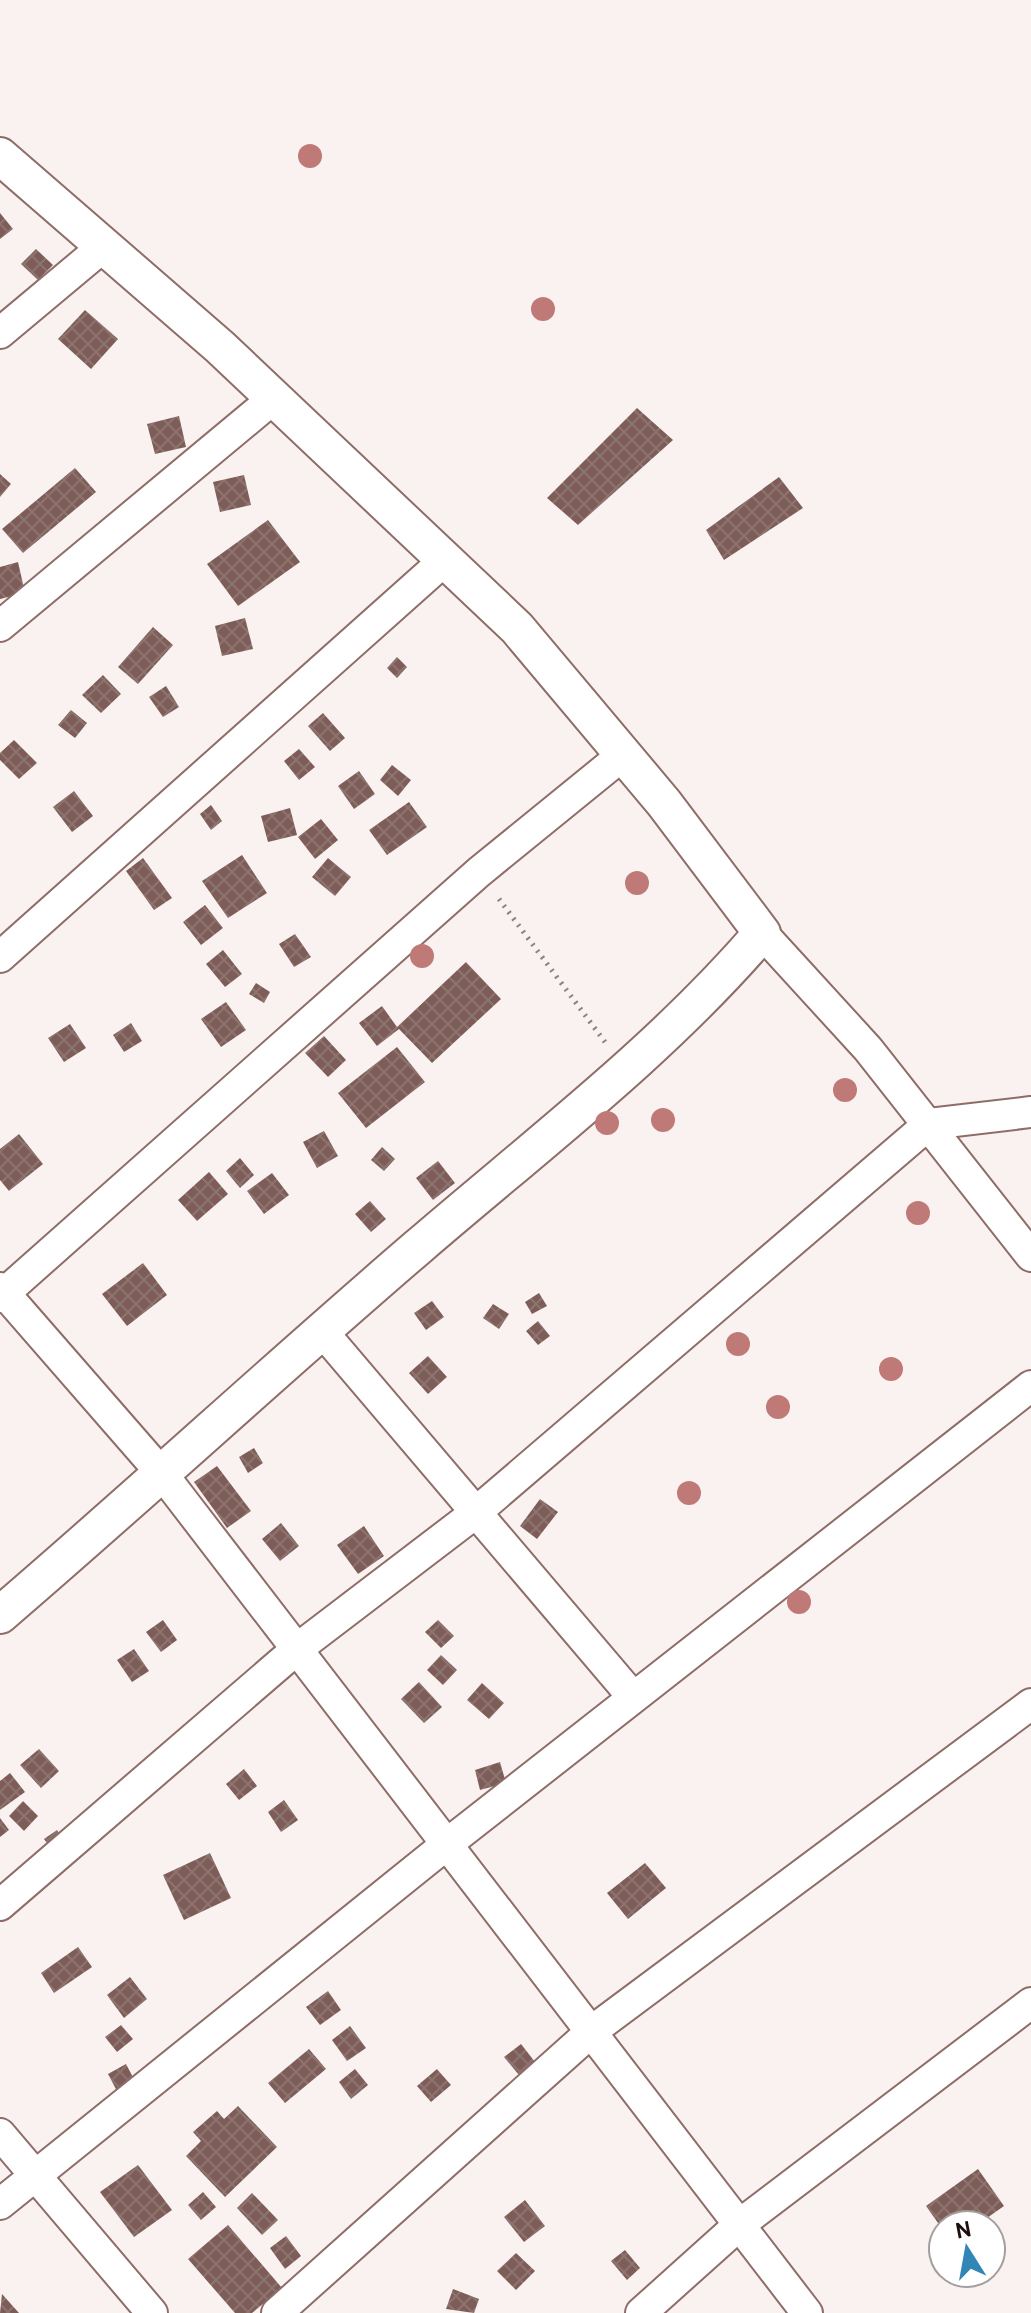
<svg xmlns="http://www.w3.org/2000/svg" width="1031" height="2313" font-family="Overpass,sans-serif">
  <defs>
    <pattern id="building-cross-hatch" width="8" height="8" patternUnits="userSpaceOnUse" patternTransform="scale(2)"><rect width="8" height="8" fill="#7e5d58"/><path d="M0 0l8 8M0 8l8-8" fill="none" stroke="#8d7470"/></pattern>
  </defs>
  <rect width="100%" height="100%" fill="#faf2f1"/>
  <g fill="url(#building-cross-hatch)">
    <path d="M0 213 13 229 0 239Z"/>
    <path d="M36 249 53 265 38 280 21 264Z"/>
    <path d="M85 310 118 339 91 369 58 339Z"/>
    <path d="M637 408 673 440 578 525 547 498Z"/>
    <path d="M179 416 186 447 155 454 147 424Z"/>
    <path d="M75 468 96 492 23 553 2 529Z"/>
    <path d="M0 474 11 484 0 497Z"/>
    <path d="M244 475 251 505 220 512 213 482Z"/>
    <path d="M779 477 803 508 724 560 706 530Z"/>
    <path d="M268 520 300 562 238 606 207 564Z"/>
    <path d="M18 562 25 593 0 599V567Z"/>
    <path d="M245 618 253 649 222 656 215 626Z"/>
    <path d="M153 627 173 645 138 684 118 667Z"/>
    <path d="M397 657 407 667 397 678 387 668Z"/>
    <path d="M103 675 121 694 101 713 82 695Z"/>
    <path d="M166 686 179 707 163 717 149 697Z"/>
    <path d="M71 710 87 723 75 738 58 725Z"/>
    <path d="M323 713 345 738 330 751 308 726Z"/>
    <path d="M14 740 37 763 19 779 0 760V753Z"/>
    <path d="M299 749 315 767 299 780 284 761Z"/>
    <path d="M392 765 411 780 398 796 380 780Z"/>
    <path d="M359 771 375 794 354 809 338 786Z"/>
    <path d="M74 791 93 816 72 832 53 807Z"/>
    <path d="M409 802 427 827 387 855 369 830Z"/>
    <path d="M211 805 222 821 211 830 200 814Z"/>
    <path d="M290 808 297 835 268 842 261 816Z"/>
    <path d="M321 819 338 840 315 859 298 837Z"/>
    <path d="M242 855 267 893 228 918 202 881Z"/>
    <path d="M143 858 172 898 154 910 126 871Z"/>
    <path d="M328 858 351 877 335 896 312 877Z"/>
    <path d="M205 905 223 928 201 945 183 922Z"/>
    <path d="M295 934 311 957 294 967 279 944Z"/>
    <path d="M223 950 242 974 225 987 206 964Z"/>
    <path d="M466 962 501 999 432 1063 399 1029 377 1046 359 1023 382 1006 397 1027Z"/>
    <path d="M256 983 270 992 264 1003 249 994Z"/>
    <path d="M226 1002 246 1030 221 1047 201 1019Z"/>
    <path d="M131 1023 142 1041 124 1052 113 1035Z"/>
    <path d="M70 1024 86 1048 64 1062 48 1038Z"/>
    <path d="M324 1036 346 1060 328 1077 305 1053Z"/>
    <path d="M397 1047 425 1082 366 1128 338 1093Z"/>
    <path d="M324 1131 338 1156 317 1168 303 1142Z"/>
    <path d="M19 1134 43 1164 9 1191 0 1180V1149Z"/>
    <path d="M382 1147 395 1159 384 1171 371 1160Z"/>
    <path d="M240 1158 254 1175 240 1188 226 1171Z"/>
    <path d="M438 1161 455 1183 433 1200 416 1178Z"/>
    <path d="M209 1172 228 1194 197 1221 178 1200Z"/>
    <path d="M272 1173 289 1195 264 1214 247 1191Z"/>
    <path d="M370 1201 386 1219 371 1232 355 1214Z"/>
    <path d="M143 1263 167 1295 127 1326 102 1294Z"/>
    <path d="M539 1293 547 1306 532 1314 525 1302Z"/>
    <path d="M432 1301 444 1317 426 1330 414 1313Z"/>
    <path d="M493 1304 509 1314 499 1329 483 1318Z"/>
    <path d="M538 1321 550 1336 538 1345 526 1331Z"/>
    <path d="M428 1356 447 1377 428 1394 409 1373Z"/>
    <path d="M254 1448 263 1463 248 1473 239 1457Z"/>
    <path d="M217 1466 251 1511 227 1528 194 1482Z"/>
    <path d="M540 1499 558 1512 537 1539 520 1526Z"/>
    <path d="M281 1523 299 1546 280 1561 262 1539Z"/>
    <path d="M364 1526 384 1556 358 1574 337 1545Z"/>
    <path d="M163 1620 177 1640 161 1652 146 1632Z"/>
    <path d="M438 1620 454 1636 441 1648 425 1632Z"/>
    <path d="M134 1649 149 1671 132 1682 117 1660Z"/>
    <path d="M441 1655 457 1670 443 1685 427 1670Z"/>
    <path d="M419 1682 442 1707 424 1723 401 1699Z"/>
    <path d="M482 1683 504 1703 489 1719 467 1700Z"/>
    <path d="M39 1749 59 1771 41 1788 20 1765Z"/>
    <path d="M500 1762 506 1783 480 1790 475 1770Z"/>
    <path d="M244 1769 257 1786 239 1800 226 1784Z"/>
    <path d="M10 1773 25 1792 0 1810V1781Z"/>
    <path d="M284 1800 298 1820 281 1832 268 1812Z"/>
    <path d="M23 1801 38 1816 24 1831 9 1816Z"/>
    <path d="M0 1818 9 1830 0 1837Z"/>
    <path d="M57 1830 65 1842 52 1850 44 1839Z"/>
    <path d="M210 1853 231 1898 184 1920 163 1875Z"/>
    <path d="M645 1863 666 1888 628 1919 607 1893Z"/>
    <path d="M78 1947 92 1967 54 1993 41 1973Z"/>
    <path d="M130 1977 147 1999 124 2018 107 1995Z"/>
    <path d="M328 1991 341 2010 320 2025 306 2007Z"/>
    <path d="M121 2025 133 2039 117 2052 105 2037Z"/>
    <path d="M350 2026 366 2048 347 2061 332 2040Z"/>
    <path d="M521 2044 535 2062 519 2075 504 2057Z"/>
    <path d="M309 2049 326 2069 285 2103 268 2083Z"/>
    <path d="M126 2064 136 2083 118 2093 108 2074Z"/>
    <path d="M355 2069 368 2085 351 2099 339 2082Z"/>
    <path d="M437 2069 451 2085 431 2102 417 2086Z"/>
    <path d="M238 2106 277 2147 225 2197 186 2156 201 2141 193 2132 217 2111 224 2119Z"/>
    <path d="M138 2165 172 2210 134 2237 100 2192Z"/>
    <path d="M978 2169 1004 2206 977 2225H943V2230L926 2206Z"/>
    <path d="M203 2192 216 2207 201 2220 188 2205Z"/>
    <path d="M252 2193 278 2220 262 2235 237 2208Z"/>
    <path d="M525 2200 545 2226 524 2242 504 2217Z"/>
    <path d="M228 2225 282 2288 252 2313H235L188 2259Z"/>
    <path d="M286 2236 301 2256 285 2269 270 2248Z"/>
    <path d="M625 2250 640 2268 627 2280 611 2261Z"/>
    <path d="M516 2253 535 2271 516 2290 497 2271Z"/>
    <path d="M453 2289 479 2299 474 2313 446 2309Z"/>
    <path d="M2 2294 19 2313H0Z"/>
  </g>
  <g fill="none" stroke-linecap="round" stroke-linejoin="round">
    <g stroke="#8e6d68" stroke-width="34">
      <g id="minor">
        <path d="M0 333 104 246"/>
        <path d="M0 626 274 398"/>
        <path d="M762 933 868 1049 1031 1256"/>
        <path d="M0 957 446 559"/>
        <path d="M0 1288 163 1475 807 2313"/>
        <path d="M0 1297 479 872 624 754"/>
        <path d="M321 1330 633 1697"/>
        <path d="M0 1905 297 1649 474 1514 929 1124 1031 1112"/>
        <path d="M0 2134 152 2313"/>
        <path d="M0 2204 447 1844 1031 1386"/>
        <path d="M277 2313 592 2031 1031 1704"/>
        <path d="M641 2313 739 2225 1031 2003"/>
      </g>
    </g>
    <g stroke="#8e6d68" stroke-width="40">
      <path id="tertiary" d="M0 156 220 347 517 628 664 803 762 933C661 1051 535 1146 418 1247 277 1368 141 1494 0 1615"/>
    </g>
    <path stroke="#8c8280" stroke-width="5" stroke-dasharray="2 6" stroke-linecap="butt" d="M499 899 605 1042"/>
    <use href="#minor" stroke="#fff" stroke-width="30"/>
    <use href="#tertiary" stroke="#fff" stroke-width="36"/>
  </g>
  <g fill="#bf7a78">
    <circle cx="310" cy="156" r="12"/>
    <circle cx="543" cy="309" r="12"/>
    <circle cx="637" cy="883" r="12"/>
    <circle cx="422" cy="956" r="12"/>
    <circle cx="845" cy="1090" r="12"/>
    <circle cx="663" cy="1120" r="12"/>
    <circle cx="607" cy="1123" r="12"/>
    <circle cx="918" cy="1213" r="12"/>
    <circle cx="738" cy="1344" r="12"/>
    <circle cx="891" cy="1369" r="12"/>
    <circle cx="778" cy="1407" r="12"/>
    <circle cx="689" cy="1493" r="12"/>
    <circle cx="799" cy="1602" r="12"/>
  </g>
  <g transform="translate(967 2249) rotate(349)"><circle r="38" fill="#ffffff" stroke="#a49f9e" stroke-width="2"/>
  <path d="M0-6L14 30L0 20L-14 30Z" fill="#3286b6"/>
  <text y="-12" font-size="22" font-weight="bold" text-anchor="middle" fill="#1b0f0d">N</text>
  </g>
</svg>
